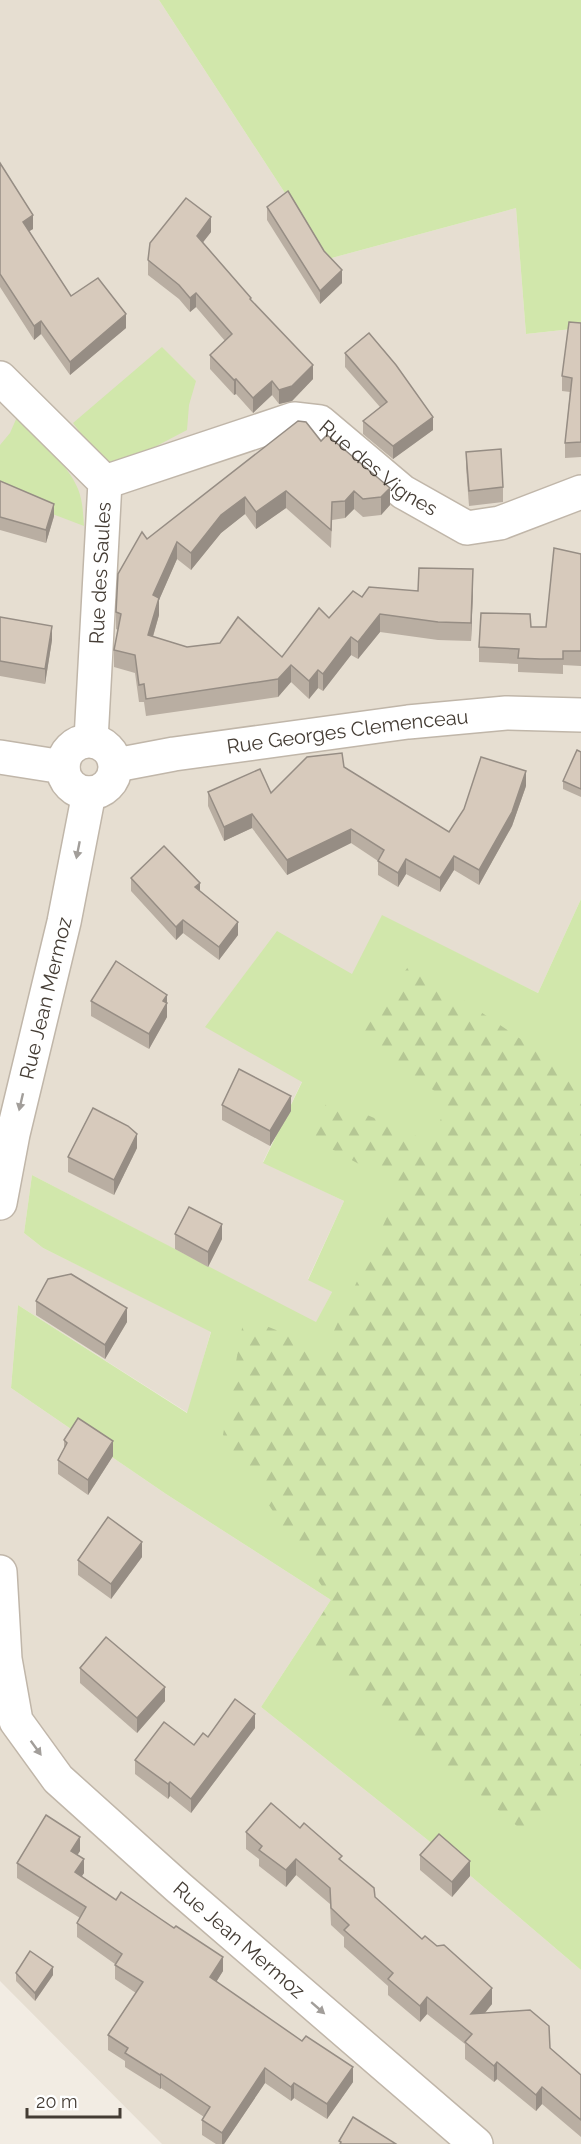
<svg xmlns="http://www.w3.org/2000/svg" width="581" height="2144" font-family="Raleway,sans-serif">
  <defs>
    <pattern id="forest-firs" width="22" height="20" patternUnits="userSpaceOnUse" patternTransform="scale(1.5)"><rect width="22" height="20" fill="#d1e7ab"/><path d="M5 1l3.5 6h-7zM16 11l3.5 6h-7z" fill="#b5c794"/></pattern>
  </defs>
  <rect width="100%" height="100%" fill="#f2ece3"/>
  <path fill="#e6ded1" d="M0 0H159L328 259 516 208 526 334 581 328V899L538 993 382 916 263 1162 344 1201 308 1279 332 1292 316 1323 32 1175 24 1233 43 1248 211 1331 188 1413 18 1305 11 1388 166 1494 331 1600 261 1707 439 1849 581 1970V2144H162L0 1981Z"/>
  <g fill="#d1e7ab">
    <path d="M159 0H581V328L526 334 516 208 328 259Z"/>
    <path d="M162 347 196 381 189 405 187 430 109 471 73 423Z"/>
    <path d="M17 417C35 435 69 465 78 489 83 501 83 514 84 526L0 494V445L10 433Z"/>
    <path d="M581 899V1970L439 1849 261 1707 331 1600 166 1494 11 1388 18 1305 187 1413 211 1332 43 1248 24 1233 32 1175 316 1322 332 1292 308 1280 344 1201 263 1163 302 1082 205 1027 277 931 352 974 382 915 538 993Z"/>
  </g>
  <path fill="url(#forest-firs)" d="M410 964 581 1080V1783L524 1832 303 1644 331 1600 223 1435 244 1317 325 1350 401 1187 304 1134 330 1099 430 1142 449 1102 360 1035Z"/>
  <g fill="none" stroke-linecap="round" stroke-linejoin="round">
    <g stroke="#c0b6a9" stroke-width="36">
      <g id="minor">
        <path d="M0 378 105 482 91 740"/>
        <path id="s1" d="M105 482 294 419 320 422 403 492 467 528 500 523 581 492"/>
        <circle cx="89" cy="767" r="26"/>
        <path d="M0 757 63 767"/>
        <path id="s2" d="M116 765 174 754 408 722 506 713 581 715"/>
        <path id="s3" d="M0 1203 13 1134 64 922 89 793"/>
        <path id="s4" d="M0 1572 5 1659 16 1721 58 1779 178 1887 476 2144"/>
      </g>
    </g>
    <use href="#minor" stroke="#fff" stroke-width="33"/>
  </g>
  <g fill="#b9aea2">
    <path d="M0 163 33 229 29 231 71 296 126 328 70 375 41 334 34 340 0 287Z"/>
    <path d="M267 207 324 251 342 283 320 304 267 220Z"/>
    <path d="M211 232 203 242 251 300 313 379 292 401 279 404 272 395 253 413 236 394 234 395 210 369V355L225 341 196 307 190 312 179 299 148 275V260Z"/>
    <path d="M581 323V457L565 458V443L570 392 562 391V376Z"/>
    <path d="M345 353 433 430 393 459 363 434V421L380 407 345 367Z"/>
    <path d="M321 441 390 505 381 515 363 517 354 509 345 518 332 520 331 548 286 508 256 529 245 514 221 533 191 570 177 559 159 600V615L153 637 187 647 282 657 329 618 362 597 418 591 473 587 471 641 438 640 380 632 358 659 351 655 323 691 318 688 309 699 291 682 278 697 146 716 144 702H139L135 673 114 667V650L118 630 116 629V612L147 539Z"/>
    <path d="M466 452 503 487V502L469 506 466 467Z"/>
    <path d="M0 481 54 516 46 543 0 530Z"/>
    <path d="M581 554V666L563 665V674L518 672V664L479 662V647L531 627H546Z"/>
    <path d="M0 617 52 640 45 684 0 676Z"/>
    <path d="M581 752V797L563 789V781Z"/>
    <path d="M344 767 449 832 526 786 512 826 479 885 454 870 440 892 406 874 398 887 378 875V861L351 843 287 875 252 828 224 841 208 806V792L271 793Z"/>
    <path d="M131 878 200 891 238 935 219 960 183 933 176 940 131 891Z"/>
    <path d="M167 995V1017L149 1049 91 1016V1001Z"/>
    <path d="M222 1105 291 1111 270 1146 222 1120Z"/>
    <path d="M137 1148 114 1195 68 1172V1157Z"/>
    <path d="M175 1234 222 1239 208 1267 175 1249Z"/>
    <path d="M36 1301 127 1322 105 1359 36 1315Z"/>
    <path d="M64 1440 113 1456 88 1495 58 1474V1460L64 1449Z"/>
    <path d="M142 1557 111 1599 78 1575V1560Z"/>
    <path d="M80 1668 165 1701 137 1733 80 1683Z"/>
    <path d="M255 1728 191 1813 170 1796 168 1799 135 1774V1760L194 1745 208 1737Z"/>
    <path d="M300 1828 342 1862 375 1897 492 2004 485 2013 550 2048 581 2075V2137L542 2104 536 2111 497 2079 494 2082 465 2059V2044L427 2014 420 2022 388 1995V1986L344 1947V1937L331 1925 330 1904 296 1875 286 1887 259 1866V1859L246 1849V1832Z"/>
    <path d="M80 1851 77 1855 84 1873 82 1876 223 1971 216 1982 353 2082 327 2119 294 2098 291 2101 265 2083 224 2144H216L202 2135V2120L204 2117 161 2088 160 2089 125 2067V2061L108 2050V2035L136 1993 115 1979V1964L77 1937V1923L80 1918 17 1878V1863Z"/>
    <path d="M420 1855 470 1876 452 1897 420 1870Z"/>
    <path d="M16 1973 53 1975 35 2001 16 1981Z"/>
  </g>
  <g fill="#968d84">
    <path d="M33 215V229L23 235V222Z"/>
    <path d="M211 217V232L197 250V236Z"/>
    <path d="M342 270V283L320 304V291Z"/>
    <path d="M196 293V307L190 312V298Z"/>
    <path d="M126 314V328L70 375V362Z"/>
    <path d="M41 321V334L34 340V326Z"/>
    <path d="M313 365V379L292 401 279 404V390Z"/>
    <path d="M236 379V394L234 395V380Z"/>
    <path d="M272 381V395L253 413V398Z"/>
    <path d="M433 417V430L393 459V446Z"/>
    <path d="M390 488V505L381 515V497Z"/>
    <path d="M286 491V508L256 529V512Z"/>
    <path d="M354 491V509L345 518V501Z"/>
    <path d="M245 497V514L221 533 191 570V553L221 515Z"/>
    <path d="M54 504V516L46 543V530Z"/>
    <path d="M177 542V559L159 600V615L148 653V635L153 595Z"/>
    <path d="M473 569V587L471 641V623Z"/>
    <path d="M380 614V632L358 659V642Z"/>
    <path d="M52 626V640L45 684V669Z"/>
    <path d="M351 637V655L323 691V674Z"/>
    <path d="M291 665V682L278 697V679Z"/>
    <path d="M318 670V688L309 699V681Z"/>
    <path d="M526 771V786L512 826 479 885V870Z"/>
    <path d="M252 814V828L224 841V827Z"/>
    <path d="M351 829V843L287 875V860Z"/>
    <path d="M454 856V870L440 892V878Z"/>
    <path d="M406 859V874L398 887V873Z"/>
    <path d="M200 883V896L195 887Z"/>
    <path d="M183 920V933L176 940V927Z"/>
    <path d="M238 922V935L219 960V947Z"/>
    <path d="M167 995V1017L149 1049V1034L163 1001Z"/>
    <path d="M291 1096V1111L270 1146V1131Z"/>
    <path d="M137 1134V1148L114 1195V1180Z"/>
    <path d="M222 1224V1239L208 1267V1252Z"/>
    <path d="M127 1308V1322L105 1359V1345Z"/>
    <path d="M113 1441V1456L88 1495V1480Z"/>
    <path d="M142 1542V1557L111 1599V1584Z"/>
    <path d="M165 1687V1701L137 1733V1718Z"/>
    <path d="M255 1714V1728L191 1813V1799Z"/>
    <path d="M170 1782V1796L168 1799V1784Z"/>
    <path d="M80 1837V1851L71 1865V1851Z"/>
    <path d="M84 1859V1873L75 1886V1872Z"/>
    <path d="M296 1859V1875L286 1887V1870Z"/>
    <path d="M470 1861V1876L452 1897V1882Z"/>
    <path d="M223 1957V1971L210 1992V1977Z"/>
    <path d="M53 1967V1975L35 2001V1993Z"/>
    <path d="M492 1988V2004L471 2030V2014Z"/>
    <path d="M427 1997V2014L420 2022V2006Z"/>
    <path d="M497 2062V2079L494 2082V2066Z"/>
    <path d="M353 2067V2082L327 2119V2104Z"/>
    <path d="M265 2068V2083L224 2144H222V2133Z"/>
    <path d="M161 2074V2088L160 2089V2075Z"/>
    <path d="M294 2083V2098L291 2101V2087Z"/>
    <path d="M542 2087V2104L536 2111V2095Z"/>
  </g>
  <g fill="#d7cabc" stroke="#968d84" stroke-width="1.5">
    <path d="M0 163 33 215 23 222 71 296 98 278 126 314 70 362 41 321 34 326 0 274Z"/>
    <path d="M288 191 324 251 342 270 320 291 267 207Z"/>
    <path d="M186 198 211 217 197 236 251 298 250 299 313 365 292 386 279 390 272 381 253 398 236 379 234 380 210 355 232 334 196 293 190 298 179 285 148 260 150 243Z"/>
    <path d="M569 322 581 323V442L565 443 572 378 562 376Z"/>
    <path d="M369 333 396 365 433 417 393 446 363 421 387 402 345 353Z"/>
    <path d="M298 421 306 422 321 441 327 435 390 488 381 497 363 499 354 491 345 501 332 502 331 530 286 491 256 512 245 497 221 515 191 553 177 542 153 595 159 598 148 635 187 647 220 643 238 617 282 657 319 608 329 618 353 591 362 597 369 587 418 591 419 568 473 569 471 623 438 622 380 614 358 642 351 637 323 674 318 670 309 681 291 665 278 679 146 699 144 684 139 685 135 655 114 650 121 614 116 612 118 574 142 532 147 539Z"/>
    <path d="M501 449 503 487 469 491 466 452Z"/>
    <path d="M0 481 54 504 46 530 0 517Z"/>
    <path d="M554 548 581 554V651H563V659H540L518 658 519 649 479 647 481 613 530 614 531 627H546Z"/>
    <path d="M0 617 52 626 45 669 0 661Z"/>
    <path d="M577 750 581 752V789L563 781Z"/>
    <path d="M342 753 344 767 449 832 464 809 481 757 526 771 512 812 479 870 454 856 440 878 406 859 398 873 378 861 384 850 351 829 287 860 252 814 224 827 208 792 260 769 271 793 307 757Z"/>
    <path d="M164 846 200 883 195 887 238 922 219 947 183 920 176 927 131 878Z"/>
    <path d="M116 961 167 995 163 1001 167 1003 149 1034 91 1001Z"/>
    <path d="M239 1069 291 1096 270 1131 222 1105Z"/>
    <path d="M93 1108 128 1126 137 1134 114 1180 68 1157Z"/>
    <path d="M189 1207 222 1224 208 1252 175 1234Z"/>
    <path d="M71 1274 127 1308 105 1345 36 1301 48 1279Z"/>
    <path d="M78 1418 113 1441 88 1480 58 1460 67 1443 64 1440Z"/>
    <path d="M108 1517 142 1542 111 1584 78 1560Z"/>
    <path d="M106 1637 165 1687 137 1718 80 1668Z"/>
    <path d="M235 1699 255 1714 191 1799 170 1782 168 1784 135 1760 164 1722 194 1745 203 1733 208 1737Z"/>
    <path d="M271 1803 300 1828 304 1823 342 1856 339 1859 374 1888 375 1897 422 1939 425 1936 437 1946 444 1945 492 1988 471 2014 530 2010 549 2026 550 2048 581 2075V2120L542 2087 536 2095 497 2062 494 2066 465 2042 472 2034 427 1997 420 2006 388 1979 393 1973 344 1930 349 1925 331 1908 330 1888 296 1859 286 1870 259 1850 262 1846 246 1832Z"/>
    <path d="M46 1815 80 1837 71 1851 84 1859 75 1872 116 1900 121 1892 174 1928 176 1926 223 1957 210 1977 302 2041 306 2036 353 2067 327 2104 294 2083 291 2087 265 2068 222 2133 202 2120 210 2107 161 2074 160 2075 125 2053 128 2048 108 2035 143 1982 115 1965 122 1954 77 1923 86 1907 17 1863Z"/>
    <path d="M439 1834 470 1861 452 1882 420 1855Z"/>
    <path d="M30 1951 53 1967 35 1993 16 1973Z"/>
    <path d="M353 2117 396 2144H340L341 2142 339 2141Z"/>
  </g>
  <defs><path id="oneway-solid" d="M-6-.8H1V-3.2L6.5 0L1 3.2V.8H-6Z" transform="scale(1.5)"/></defs>
  <g fill="#a29e9a">
    <use href="#oneway-solid" transform="translate(78 850) rotate(101)"/>
    <use href="#oneway-solid" transform="translate(21 1102) rotate(103)"/>
    <use href="#oneway-solid" transform="translate(36 1748) rotate(54)"/>
    <use href="#oneway-solid" transform="translate(318 2008) rotate(41)"/>
  </g>
  <g text-anchor="middle" dominant-baseline="central" stroke-width="5" stroke-linejoin="round" paint-order="stroke">
    <g font-size="20" fill="#443c34" stroke="#fff">
      <text stroke="none"><textPath href="#s1" startOffset="300">Rue des Vignes</textPath></text>
      <text transform="translate(100 573) rotate(-87)">Rue des Saules</text>
      <text stroke="none"><textPath href="#s2" startOffset="234">Rue Georges Clemenceau</textPath></text>
      <text stroke="none"><textPath href="#s3" startOffset="210">Rue Jean Mermoz</textPath></text>
      <text stroke="none"><textPath href="#s4" startOffset="464">Rue Jean Mermoz</textPath></text>
    </g>
  </g>
  <path d="M27 2108v9h93v-9" fill="none" stroke="#443c34" stroke-width="3"/>
  <text x="36" y="2108" font-size="18" fill="#443c34" stroke="#ffffff" stroke-width="4.5" paint-order="stroke">20 m</text>
</svg>
